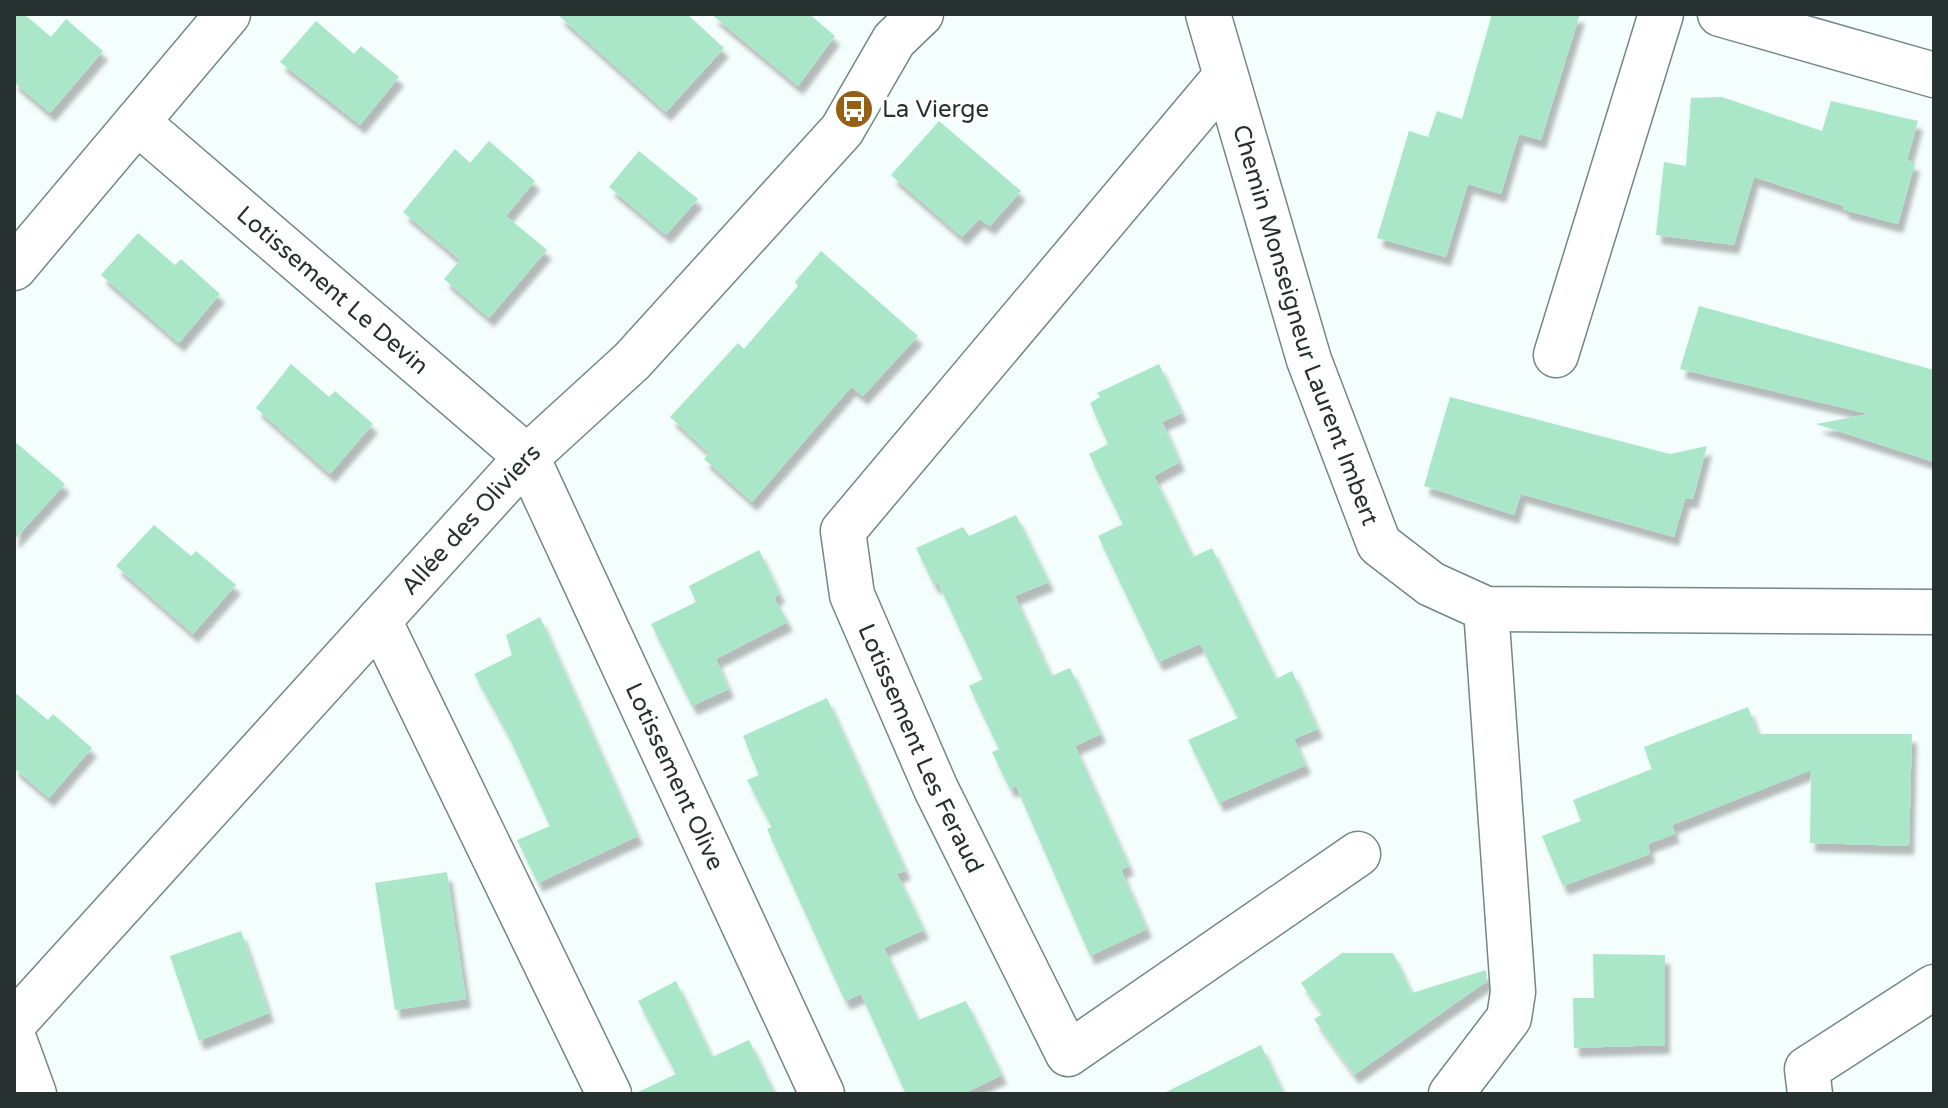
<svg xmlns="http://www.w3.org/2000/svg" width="1948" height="1108" font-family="'Varela Round',sans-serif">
  <defs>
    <filter id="shadow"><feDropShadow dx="5" dy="9" stdDeviation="2" flood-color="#0004"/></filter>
  </defs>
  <rect width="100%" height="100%" fill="#f4fefc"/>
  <g fill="#aae7c9" filter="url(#shadow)">
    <path d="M14 14H24L51 37 66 19 103 51 50 113 14 82Z"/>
    <path d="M557 14H687L724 48 666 112Z"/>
    <path d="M711 14H809L835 36 798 86Z"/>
    <path d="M1492 14H1580L1541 140 1519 134 1501 194 1468 184 1446 257 1377 238 1409 131 1428 137 1437 111 1462 119Z"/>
    <path d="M316 21 354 54 361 46 399 77 360 125 280 62Z"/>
    <path d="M1722 97 1822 131 1831 101 1918 121 1907 160 1915 163 1898 224 1844 210 1843 206 1754 177 1734 245 1656 235 1664 162 1686 166 1691 98Z"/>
    <path d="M939 121 1021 191 990 226 979 219 962 237 891 175Z"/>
    <path d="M489 141 535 181 506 216 547 250 489 318 444 279 460 260 403 212 455 149 470 163Z"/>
    <path d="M639 151 698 199 666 235 609 187Z"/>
    <path d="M138 233 175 265 181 259 220 294 179 343 101 275Z"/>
    <path d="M821 251 918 336 863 396 851 387 752 502 704 459 709 453 670 417 738 343 744 349 798 286 795 282Z"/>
    <path d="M1699 306 1934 370V462L1816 424 1869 414 1680 369Z"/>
    <path d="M291 364 329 397 335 391 373 424 330 474 256 408Z"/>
    <path d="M1159 364 1182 413 1162 422 1180 462 1154 476 1193 557 1212 548 1276 679 1292 671 1318 729 1294 739 1306 765 1219 803 1188 740 1238 718 1200 644 1158 662 1098 536 1123 524 1089 454 1108 444 1090 403 1100 397 1097 393Z"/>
    <path d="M1450 397 1670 454 1707 446 1693 499H1685L1674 537 1521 494 1514 515 1424 486Z"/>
    <path d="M14 441 65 484 14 540Z"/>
    <path d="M1016 515 1049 582 1015 596 1051 676 1070 668 1101 734 1075 746 1129 866 1121 870 1147 929 1090 956 1016 786 1010 789 992 752 999 749 969 686 983 679 938 583 934 585 916 548 963 527 969 536Z"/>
    <path d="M154 525 191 556 196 551 236 585 193 634 116 566Z"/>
    <path d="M759 550 780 594 774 598 788 622 716 659 729 689 692 706 651 624 696 602 689 586Z"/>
    <path d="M540 617 638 836 538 883 517 840 550 826 509 737 474 674 512 655 506 635Z"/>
    <path d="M14 692 48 720 53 714 92 748 49 798 14 768Z"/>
    <path d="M827 698 906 871 897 874 924 930 884 948 918 1020 966 1001 1002 1075 963 1094H906L861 994 845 1001 767 829 772 827 747 780 759 775 743 736Z"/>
    <path d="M1748 707 1758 734H1912L1909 846 1810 843 1811 770 1672 825 1675 834 1648 844 1650 854 1563 886 1542 836 1581 821 1573 800 1652 769 1644 747Z"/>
    <path d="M447 872 466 999 395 1010 375 883Z"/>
    <path d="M241 931 269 1013 199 1041 170 956Z"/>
    <path d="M1342 953H1393L1412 993 1486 970 1487 981 1354 1075 1314 1019 1323 1014 1301 983Z"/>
    <path d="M1593 954 1665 955V1045L1574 1048 1573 998H1594Z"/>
    <path d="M676 981 712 1057 749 1040 775 1094H634L676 1074 638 1001Z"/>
    <path d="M1261 1045 1284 1094H1162Z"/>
  </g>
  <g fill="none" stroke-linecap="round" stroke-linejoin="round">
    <g stroke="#728885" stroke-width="47">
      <g id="minor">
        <path id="s1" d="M1208 14 1309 360 1379 544 1431 584 1486 609 1934 612"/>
        <path d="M1720 14 1934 75"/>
        <path id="s2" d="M1225 77 843 531 852 595 936 789 1068 1054 1358 854"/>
        <path id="s3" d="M137 122 527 457 822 1094"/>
        <path d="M14 268 228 14"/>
        <path d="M1556 355 1661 14"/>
        <path d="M379 620 609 1094"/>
        <path id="s4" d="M14 1023 527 457 632 361 842 130 894 40 921 14"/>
        <path d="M14 1039 34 1094"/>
        <path d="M1451 1094 1509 1018 1513 992 1486 609"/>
        <path d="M1810 1094 1807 1069 1934 987"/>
      </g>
    </g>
    <use href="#minor" stroke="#fff" stroke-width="44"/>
  </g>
  <defs>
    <g id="bus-disc" transform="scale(2)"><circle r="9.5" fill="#956015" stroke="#fff"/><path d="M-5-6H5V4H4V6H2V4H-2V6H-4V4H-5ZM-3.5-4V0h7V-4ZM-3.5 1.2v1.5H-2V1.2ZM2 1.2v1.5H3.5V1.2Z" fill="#fff"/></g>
  </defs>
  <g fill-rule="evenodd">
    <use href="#bus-disc" x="854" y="109"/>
  </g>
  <g text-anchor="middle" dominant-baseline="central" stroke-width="7" stroke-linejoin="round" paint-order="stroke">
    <g font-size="24" fill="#27312f" stroke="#fff" text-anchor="start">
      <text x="882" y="109">La Vierge</text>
    </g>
    <g font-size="24" fill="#27312f" stroke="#fff">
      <text stroke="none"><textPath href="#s3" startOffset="258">Lotissement Le Devin</textPath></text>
      <text stroke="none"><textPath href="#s1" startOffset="326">Chemin Monseigneur Laurent Imbert</textPath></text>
      <text stroke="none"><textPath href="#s4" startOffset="680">Allée des Oliviers</textPath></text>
      <text stroke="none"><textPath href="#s2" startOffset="826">Lotissement Les Feraud</textPath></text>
      <text stroke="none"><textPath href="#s3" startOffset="866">Lotissement Olive</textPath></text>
    </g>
  </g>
  <rect width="1948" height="1108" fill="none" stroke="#27312f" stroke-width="32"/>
</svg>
